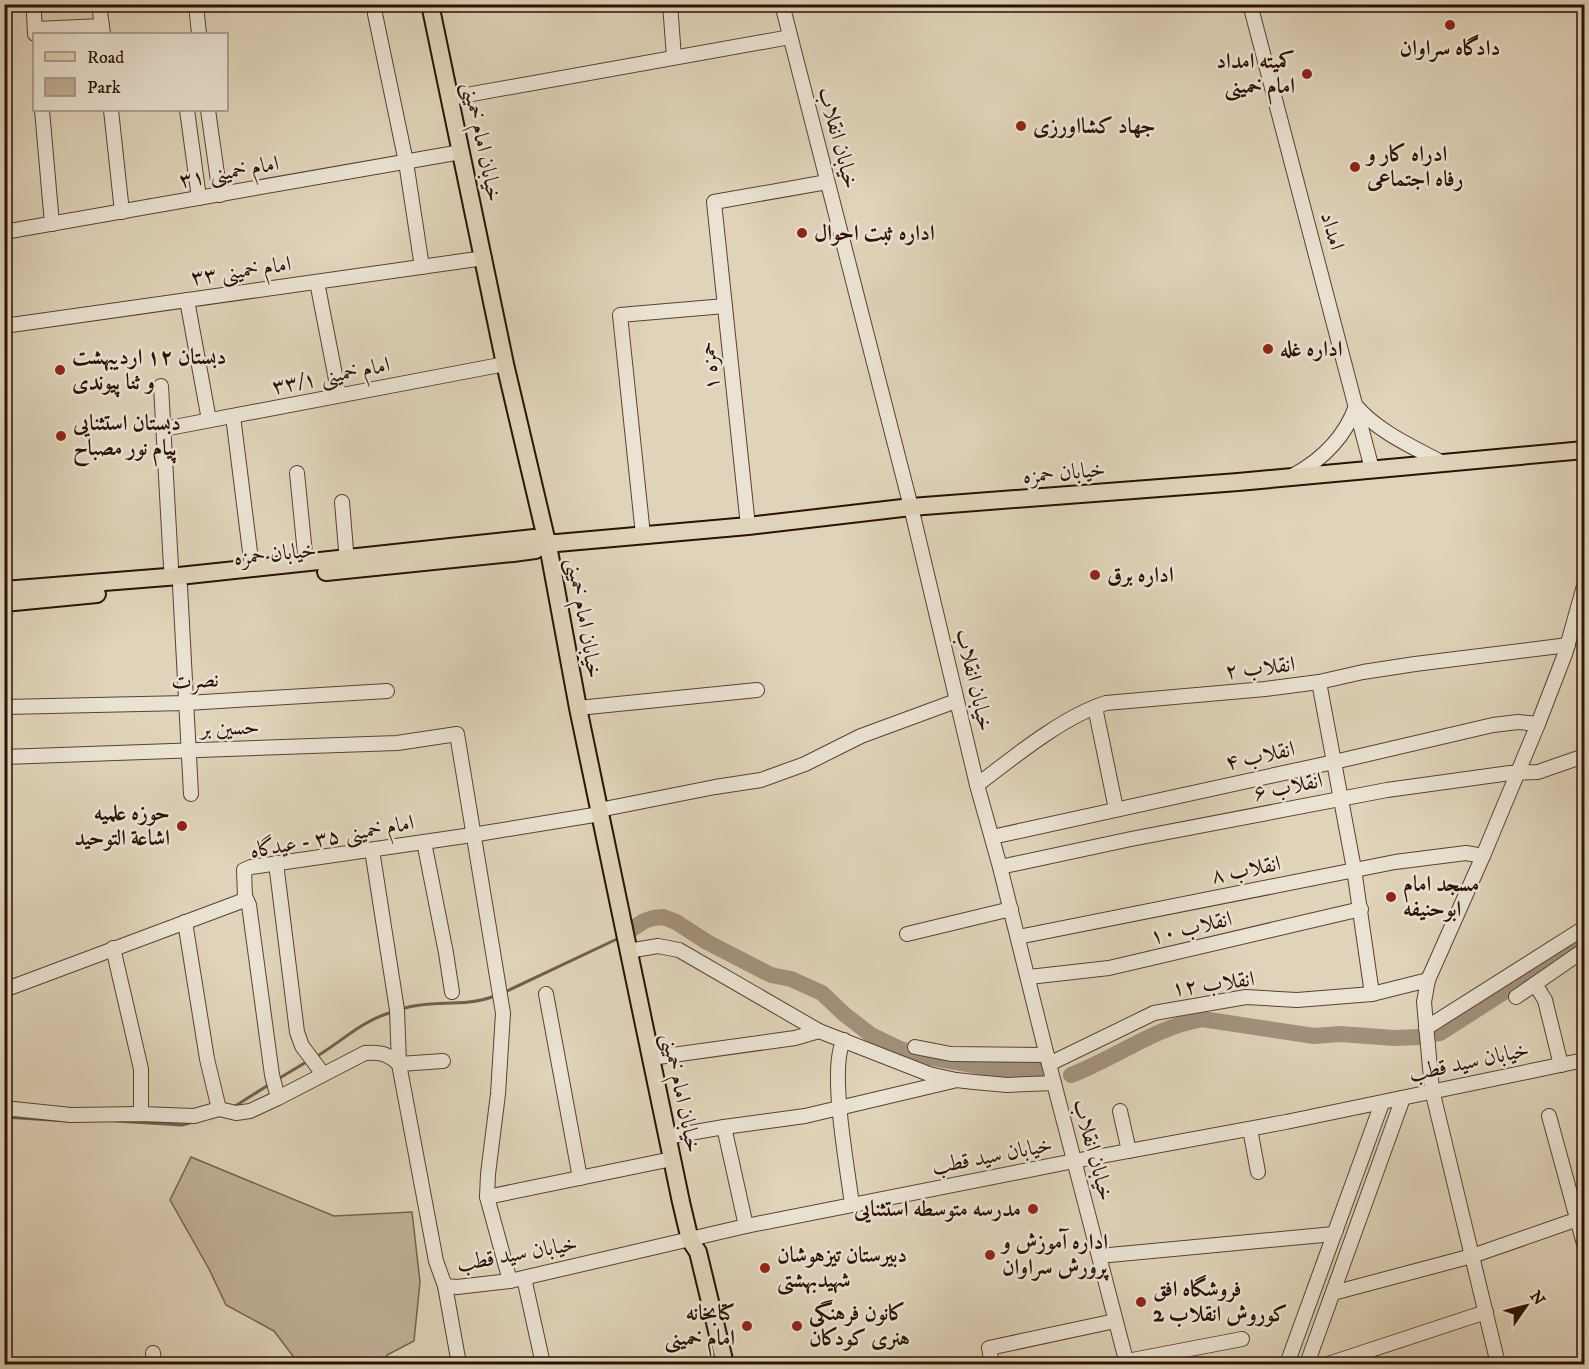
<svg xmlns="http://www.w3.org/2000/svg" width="1589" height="1369" font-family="'IM FELL DW Pica',Amiri,serif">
  <rect width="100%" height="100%" fill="#dfd3b9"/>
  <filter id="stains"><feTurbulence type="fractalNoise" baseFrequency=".00333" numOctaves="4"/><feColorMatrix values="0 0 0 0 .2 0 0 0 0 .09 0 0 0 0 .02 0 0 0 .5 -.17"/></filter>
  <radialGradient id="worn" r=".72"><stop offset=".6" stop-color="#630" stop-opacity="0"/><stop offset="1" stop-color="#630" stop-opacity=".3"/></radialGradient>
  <path fill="#c1b29a" stroke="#766250" stroke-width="1.5" d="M191 1157 334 1216 412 1212 420 1282 414 1341 387 1355 385 1364H299L274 1331 226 1305 209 1269 170 1200Z"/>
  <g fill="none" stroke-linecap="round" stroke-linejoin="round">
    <g stroke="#735e4c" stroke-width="3">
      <path d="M507 991 617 939"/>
      <path d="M405 1008C433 1000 464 1007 492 997"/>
      <path d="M314 1058C340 1043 360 1022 389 1013"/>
      <path d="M278 1079 308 1061"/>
      <path d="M232 1108 270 1084"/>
      <path d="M4 1117 67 1121"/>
      <path d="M116 1121 182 1125 193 1122"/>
    </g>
    <g stroke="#a2917c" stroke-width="16">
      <path d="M632 929 644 921 653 918 663 917 676 922 707 942 771 975 791 979 822 993 844 1014 871 1035 900 1049 932 1058 999 1070H1037"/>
      <path d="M1435 1034 1440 1033 1584 941"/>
      <path d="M1071 1075C1116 1058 1155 1027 1202 1019L1314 1036 1340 1034 1394 1038 1419 1037"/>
    </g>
    <g stroke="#594232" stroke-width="16">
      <g id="minor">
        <path d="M99 4 103 34"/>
        <path d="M196 4 199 34"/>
        <path d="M670 4 674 57"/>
        <path d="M782 4 911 507 977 785 1000 867 1049 1064 1127 1364"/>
        <path d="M1250 4 1372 469"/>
        <path d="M34 13 35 34"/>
        <path d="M375 14 406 162 422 267"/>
        <path d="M35 29 102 26"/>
        <path d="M450 98 790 37"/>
        <path d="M42 110 52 224"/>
        <path d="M111 110 122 212"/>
        <path d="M187 110 199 198"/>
        <path d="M208 110 220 195"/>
        <path d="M4 232 461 152"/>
        <path d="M317 282 339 395"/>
        <path d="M187 300 209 420"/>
        <path d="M4 326 484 258"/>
        <path d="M161 386 171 567"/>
        <path d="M233 416 252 568"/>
        <path d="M164 429 505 364"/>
        <path d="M297 473 305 554"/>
        <path d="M1294 475C1323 459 1345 437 1356 406 1377 431 1413 447 1441 462"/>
        <path d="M342 502 346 550"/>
        <path d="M748 526 714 202 827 182"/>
        <path d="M643 535 620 315 725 306"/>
        <path d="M180 586 191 794"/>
        <path d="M1319 682 1354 869 1372 994"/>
        <path d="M4 707 187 703 387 691"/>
        <path d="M1095 707 1116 809"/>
        <path d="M578 708 757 690"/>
        <path d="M4 757 397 743 457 734 503 1013 498 1094 488 1174 487 1197 510 1281"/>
        <path d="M977 785C1014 757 1062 717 1106 703L1265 689 1319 682 1363 672 1415 664 1568 645"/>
        <path d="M599 810 715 787 761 780 805 764 861 736 956 701"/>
        <path d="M992 837 1334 762 1493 725 1518 722 1538 724"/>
        <path d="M424 842 446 953 452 992"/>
        <path d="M372 850 397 1010 399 1064 436 1261 445 1286 459 1364"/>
        <path d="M276 863 297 1032 302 1046 323 1074"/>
        <path d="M1000 867 1131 839 1387 790 1510 773 1538 772 1584 756"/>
        <path d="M245 896 249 905 272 1075 278 1098"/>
        <path d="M185 922 207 1059 219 1109"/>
        <path d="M907 934 1011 909"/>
        <path d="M1018 937 1395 862 1466 853 1483 856"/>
        <path d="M113 948 141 1069V1114"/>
        <path d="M628 951 658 946 679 950 819 1031 929 1074 956 1080 974 1082 1007 1085 1054 1083"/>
        <path d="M1029 977 1109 968 1361 909"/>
        <path d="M1535 984 1545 1000 1561 1065"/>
        <path d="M4 990 242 901 245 896 244 870 251 867 472 835 600 814"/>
        <path d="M546 994 580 1178"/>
        <path d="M1516 997 1584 950"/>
        <path d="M1426 1028 1584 928"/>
        <path d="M844 1040C828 1067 848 1170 852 1205"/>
        <path d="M915 1047 951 1054 1047 1055"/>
        <path d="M651 1058 795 1038 819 1031"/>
        <path d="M1049 1064 1154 1013 1246 997 1297 1000 1372 994 1428 980"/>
        <path d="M4 1108 71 1115 141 1114 194 1116 219 1109 236 1113 250 1111 278 1098 365 1053C380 1052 387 1053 399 1064L443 1061"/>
        <path d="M1120 1111 1129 1151"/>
        <path d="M1549 1116 1584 1244"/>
        <path d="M724 1127 746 1226"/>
        <path d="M1250 1129 1258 1172"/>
        <path d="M667 1137 724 1127 805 1116 953 1081"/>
        <path d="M487 1197 672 1159"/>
        <path d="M1099 1256 1334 1234 1336 1230"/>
        <path d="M524 1278 543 1364"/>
        <path d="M445 1286 457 1287 510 1281 746 1226 1074 1161 1286 1122 1584 1060"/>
        <path d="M1333 1293 1472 1256 1584 1217"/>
        <path d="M153 1353 154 1364"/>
        <path d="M1127 1361 1242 1339"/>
        <path d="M992 1364 989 1348 1115 1321"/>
        <path d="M1287 1364 1382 1103"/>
        <path d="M1307 1364 1403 1098"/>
        <path d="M1328 1364 1486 1312"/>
        <path d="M1498 1364 1432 1090 1424 1002 1428 980 1483 856 1538 724 1565 654 1584 586"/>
      </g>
    </g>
    <g stroke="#2c1105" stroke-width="20">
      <g id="major">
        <path d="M430 4 505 364 549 551 578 708 681 1202 690 1240 698 1252 725 1364"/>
        <path d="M326 572 513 553 535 550 547 543"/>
        <path d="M4 590 179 576 534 538 547 543H557L748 526 911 507 1238 482 1584 450"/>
        <path d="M4 603 97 594"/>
      </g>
    </g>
    <use href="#minor" stroke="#eae2d2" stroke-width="14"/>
    <use href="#major" stroke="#dfd3b9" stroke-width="16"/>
  </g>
  <g fill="#8f2418" stroke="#eae2d2" stroke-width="2">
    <circle cx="1450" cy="25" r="6"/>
    <circle cx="1307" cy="74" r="6"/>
    <circle cx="1021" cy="126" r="6"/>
    <circle cx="1355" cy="167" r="6"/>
    <circle cx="802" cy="233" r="6"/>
    <circle cx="1268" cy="349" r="6"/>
    <circle cx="60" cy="370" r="6"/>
    <circle cx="61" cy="436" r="6"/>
    <circle cx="1095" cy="575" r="6"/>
    <circle cx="182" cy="826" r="6"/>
    <circle cx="1391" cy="897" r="6"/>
    <circle cx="1033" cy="1209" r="6"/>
    <circle cx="990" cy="1255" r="6"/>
    <circle cx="765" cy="1268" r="6"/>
    <circle cx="1141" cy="1302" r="6"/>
    <circle cx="747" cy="1326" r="6"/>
    <circle cx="797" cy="1326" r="6"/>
  </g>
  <g text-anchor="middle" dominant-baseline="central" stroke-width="5" stroke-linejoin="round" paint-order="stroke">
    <g font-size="22" font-weight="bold" fill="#2c1105" stroke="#eae2d2" text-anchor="start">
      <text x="1450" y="48" text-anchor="middle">دادگاه سراوان</text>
      <text x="1295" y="61" text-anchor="end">کمیته امداد<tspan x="1295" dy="25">امام خمینی</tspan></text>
      <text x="1033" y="126">جهاد کشااورزی</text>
      <text x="1367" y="154">ادراه کار و<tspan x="1367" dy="25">رفاه اجتماعی</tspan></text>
      <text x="814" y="233">اداره ثبت احوال</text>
      <text x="1280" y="349">اداره غله</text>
      <text x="72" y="357">دبستان ۱۲ اردیبهشت<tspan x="72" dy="25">و ثنا پیوندی</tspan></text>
      <text x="73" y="423">دبستان استثنایی<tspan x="73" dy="25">پیام نور مصباح</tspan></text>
      <text x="1107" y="575">اداره برق</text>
      <text x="170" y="813" text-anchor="end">حوزه علمیه<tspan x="170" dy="25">اشاعة التوحید</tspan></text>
      <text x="1403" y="884">مسجد امام<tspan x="1403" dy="25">ابوحنیفه</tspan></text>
      <text x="1021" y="1209" text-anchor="end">مدرسه متوسطه استثنایی</text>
      <text x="1002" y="1242">اداره آموزش و<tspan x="1002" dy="25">پرورش سراوان</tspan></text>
      <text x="777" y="1255">دبیرستان تیزهوشان<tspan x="777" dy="25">شهیدبهشتی</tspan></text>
      <text x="1153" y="1289">فروشگاه افق<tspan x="1153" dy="25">کوروش انقلاب 2</tspan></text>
      <text x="735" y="1313" text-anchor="end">کتابخانه<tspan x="735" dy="25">امام خمینی</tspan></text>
      <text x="809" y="1313">کانون فرهنگی<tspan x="809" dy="25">هنری کودکان</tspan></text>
    </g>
    <g font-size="22" fill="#2c1105" stroke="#eae2d2">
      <text transform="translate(838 138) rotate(75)">خیابان انقلاب</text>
      <text transform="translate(482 142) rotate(78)">خیابان امام خمینی</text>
      <text transform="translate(229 172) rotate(-10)">امام خمینی ۳۱</text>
      <text transform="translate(1332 231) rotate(75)">امداد</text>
      <text transform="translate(241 271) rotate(-8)">امام خمینی ۳۳</text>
      <text transform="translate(710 366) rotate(-96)">حمزه ۱</text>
      <text transform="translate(331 376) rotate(-11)">امام خمینی ۳۳/۱</text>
      <text transform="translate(1064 473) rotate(-5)">خیابان حمزه</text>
      <text transform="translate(275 554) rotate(-6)">خیابان حمزه</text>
      <text transform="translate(584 618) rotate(80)">خیابان امام خمینی</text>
      <text transform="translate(1260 668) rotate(-6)">انقلاب ۲</text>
      <text transform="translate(974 680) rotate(77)">خیابان انقلاب</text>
      <text transform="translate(195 681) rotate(-3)">نصرت</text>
      <text transform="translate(230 728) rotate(-2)">حسین بر</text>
      <text transform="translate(1260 756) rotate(-12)">انقلاب ۴</text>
      <text transform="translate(1288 787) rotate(-11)">انقلاب ۶</text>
      <text transform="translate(332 837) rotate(-10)">امام خمینی ۳۵ - عیدگاه</text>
      <text transform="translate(1246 870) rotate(-11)">انقلاب ۸</text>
      <text transform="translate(1191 928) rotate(-13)">انقلاب ۱۰</text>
      <text transform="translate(1213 984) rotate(-7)">انقلاب ۱۲</text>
      <text transform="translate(1469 1062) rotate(-12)">خیابان سید قطب</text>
      <text transform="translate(681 1093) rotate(78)">خیابان امام خمینی</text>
      <text transform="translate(1093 1150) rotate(75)">خیابان انقلاب</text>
      <text transform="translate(992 1156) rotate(-11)">خیابان سید قطب</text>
      <text transform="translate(517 1254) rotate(-10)">خیابان سید قطب</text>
    </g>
  </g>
  <rect width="1589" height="1369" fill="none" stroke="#dfd3b9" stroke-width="24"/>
  <rect x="6" y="6" width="1577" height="1357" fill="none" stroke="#2c1105" stroke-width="3"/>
  <rect x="12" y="12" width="1565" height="1345" fill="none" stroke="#2c1105" stroke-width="1.5"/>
  <rect x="33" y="33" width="195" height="78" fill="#eae2d2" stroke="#9e8e80" stroke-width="1.5"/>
  <rect x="45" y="52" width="30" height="9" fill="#dfd3b9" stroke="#9e8e80" stroke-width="1.5"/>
  <text x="87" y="63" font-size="18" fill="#2c1105">Road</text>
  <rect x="45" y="78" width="30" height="18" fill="#c1b29a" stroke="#9e8e80" stroke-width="1.5"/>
  <text x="87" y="93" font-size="18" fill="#2c1105">Park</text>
  <g transform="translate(1526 1306) rotate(55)" stroke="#eae2d2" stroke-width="4.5" paint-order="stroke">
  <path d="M0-4.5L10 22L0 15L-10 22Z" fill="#2c1105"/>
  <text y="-9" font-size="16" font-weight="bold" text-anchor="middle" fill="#2c1105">N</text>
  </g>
  <rect width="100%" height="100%" filter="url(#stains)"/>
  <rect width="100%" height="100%" fill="url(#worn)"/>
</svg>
